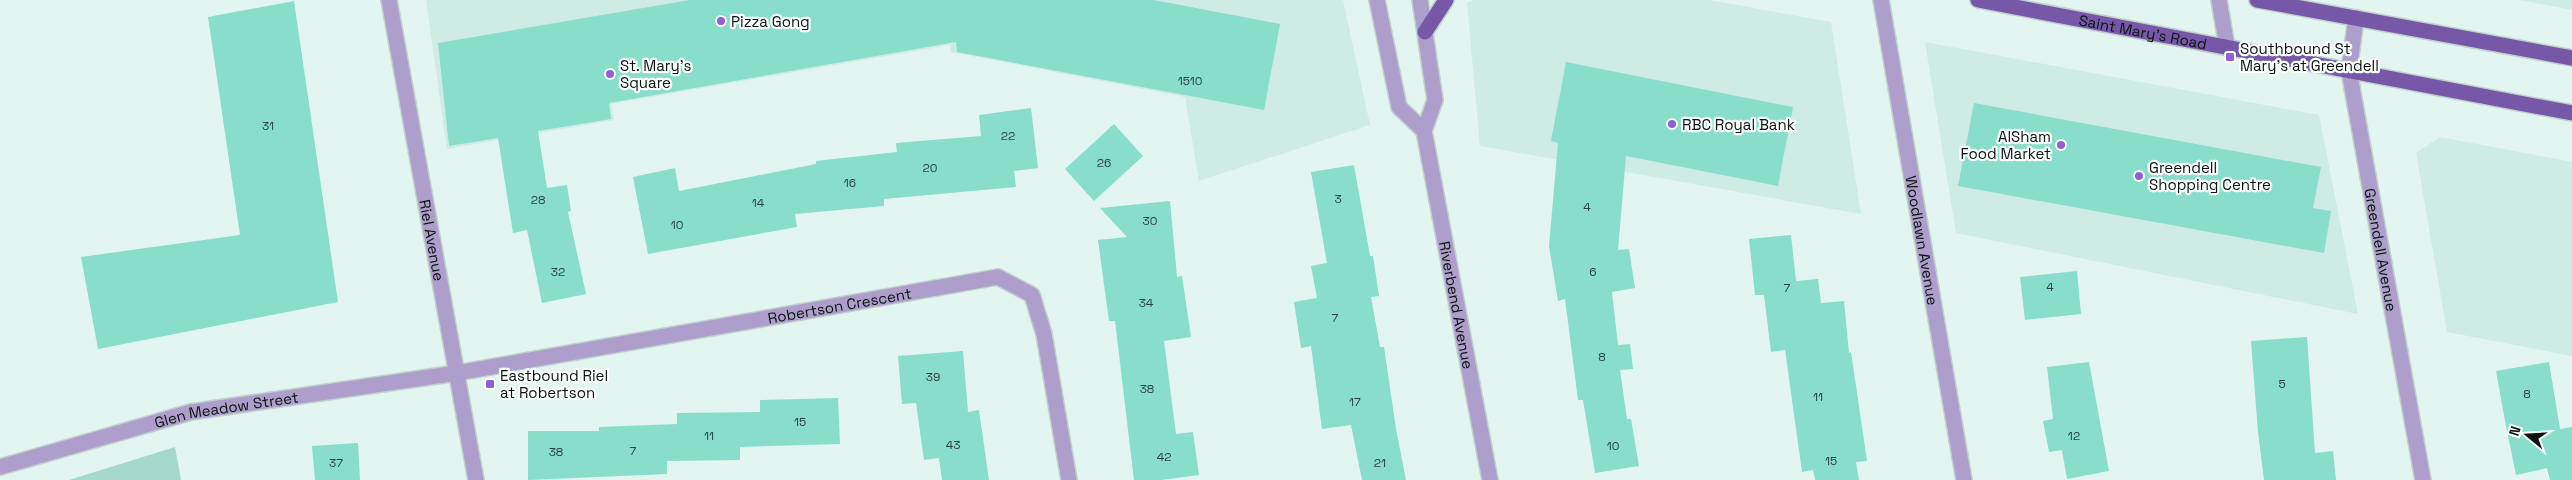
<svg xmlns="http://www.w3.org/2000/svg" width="2572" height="480" font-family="'Space Grotesk',sans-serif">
  <rect width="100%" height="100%" fill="#e2f5f0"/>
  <g fill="#cfece4">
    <path d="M426 0H1343L1370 125 1199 181 1185 97 951 52 950 45 611 104 614 120 447 149Z"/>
    <path d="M1473 0H1709L1831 22 1861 214 1480 146 1467 3Z"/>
    <path d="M2520 0H2572V10Z"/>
    <path d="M1925 42 2319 115 2358 314 1956 233Z"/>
    <path d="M2440 137 2572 162V356L2447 332 2416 153Z"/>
  </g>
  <path fill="#a4d9cc" d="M175 447 181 480H69Z"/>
  <g fill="#88deca">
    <path d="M690 0H1154L1280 24 1264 110 957 52 956 42 609 103 611 119 538 131 547 188 567 185 571 211 568 212 586 294 542 303 527 230 513 233 498 138 449 146 438 43Z"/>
    <path d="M294 1 338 302 98 349 81 257 240 235 208 17Z"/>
    <path d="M1566 62 1793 107 1778 186 1626 156 1618 250 1629 249 1635 288 1612 292 1618 345 1630 344 1633 369 1620 370 1627 419H1631L1639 466 1595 473 1583 400H1578L1565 299 1558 301 1549 246 1558 143 1551 141Z"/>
    <path d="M1974 103 2321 167 2313 208 2331 211 2324 253 1958 186Z"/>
    <path d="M1031 108 1038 168 1014 171 1016 187 884 199V206L795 214 797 227 648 254 633 177 675 168 679 191 816 164V161L897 152 896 143 981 136 979 115Z"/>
    <path d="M1114 124 1143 156 1094 201 1065 169Z"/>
    <path d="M1354 165 1370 256H1373L1379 296 1371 297 1380 347H1384L1396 429 1406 480H1362L1351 425 1322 429 1311 346 1301 348 1294 302 1317 298 1311 266 1327 263 1311 172Z"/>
    <path d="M1170 201 1177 277 1182 276 1191 337 1164 341 1176 434 1193 432 1199 475 1161 480H1134L1115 321H1109L1098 240 1127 237 1100 208Z"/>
    <path d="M1791 235 1796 281 1818 279 1821 303 1844 301 1849 353 1851 352 1867 461 1856 462 1859 480H1815L1813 470 1802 472 1785 350 1771 352 1764 295H1755L1749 239Z"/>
    <path d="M2077 271 2081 314 2025 320 2020 277Z"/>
    <path d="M2307 337 2315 453 2333 451 2336 480H2264L2258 432 2251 341Z"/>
    <path d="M963 351 968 412 979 410 989 480H942L939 458 924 460 916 403 902 404 898 356Z"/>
    <path d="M2089 362 2109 471 2067 479 2062 450 2049 452 2043 421 2053 419 2047 367Z"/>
    <path d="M2549 362 2560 429 2572 427V480H2550L2547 468 2516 475 2505 421 2496 371Z"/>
    <path d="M838 398 840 444 740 447V460L667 461V474L528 480V431H599V427L677 424V413L760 412V400Z"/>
    <path d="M358 443 360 480H315L312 446Z"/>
  </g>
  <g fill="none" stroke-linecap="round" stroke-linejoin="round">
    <g stroke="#c0d1cc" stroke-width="18">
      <g id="minor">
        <path id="s1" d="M389 0 476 480"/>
        <path d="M1377 0 1399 107 1424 131"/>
        <path id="s2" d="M1420 0 1435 100 1424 131 1490 480"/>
        <path id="s3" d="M1881 0 1964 480"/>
        <path d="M2219 0 2227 47"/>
        <path id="s4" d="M2356 18 2349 71 2423 480"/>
        <path id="s5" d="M0 467 191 412 457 373 998 277 1032 295 1044 334 1069 480"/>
      </g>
    </g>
    <g stroke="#c0d1cc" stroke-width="18">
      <g id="major">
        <path id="s6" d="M1978 0 2572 113"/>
        <path d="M2257 0 2572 58"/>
        <path d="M1425 32 1446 0"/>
      </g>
    </g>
    <use href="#minor" stroke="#ad9ecb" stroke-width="15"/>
    <use href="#major" stroke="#7657a8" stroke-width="15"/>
  </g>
  <g fill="#915fd8" stroke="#fafefd" stroke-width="2">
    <circle cx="721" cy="21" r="5"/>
    <rect x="2225" y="52" width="10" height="10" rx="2.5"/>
    <circle cx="610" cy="74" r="5"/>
    <circle cx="1672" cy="124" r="5"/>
    <circle cx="2061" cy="145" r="5"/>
    <circle cx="2139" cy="176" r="5"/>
    <rect x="485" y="379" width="10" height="10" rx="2.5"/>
  </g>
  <g text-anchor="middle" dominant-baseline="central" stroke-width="4.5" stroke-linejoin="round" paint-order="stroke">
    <g font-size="12" fill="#2a453e">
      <text x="1190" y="81">1510</text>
      <text x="268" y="126">31</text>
      <text x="1008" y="136">22</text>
      <text x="1104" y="163">26</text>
      <text x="930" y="168">20</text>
      <text x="850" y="183">16</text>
      <text x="1338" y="199">3</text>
      <text x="538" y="200">28</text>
      <text x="758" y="203">14</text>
      <text x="1587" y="207">4</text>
      <text x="1150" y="221">30</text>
      <text x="677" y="225">10</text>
      <text x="558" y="272">32</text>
      <text x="1593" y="272">6</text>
      <text x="2050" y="287">4</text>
      <text x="1787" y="288">7</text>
      <text x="1146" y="303">34</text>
      <text x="1335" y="318">7</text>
      <text x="1602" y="357">8</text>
      <text x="933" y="377">39</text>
      <text x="2282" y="384">5</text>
      <text x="1147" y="389">38</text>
      <text x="2527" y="394">8</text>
      <text x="1818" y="397">11</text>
      <text x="1355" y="402">17</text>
      <text x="800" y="422">15</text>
      <text x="709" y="436">11</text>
      <text x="2074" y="436">12</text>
      <text x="953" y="445">43</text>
      <text x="1613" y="446">10</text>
      <text x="633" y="451">7</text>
      <text x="556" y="452">38</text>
      <text x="1164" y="457">42</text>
      <text x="1831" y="461">15</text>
      <text x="336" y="463">37</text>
      <text x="1380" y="463">21</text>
    </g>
    <g font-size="15" fill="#0b1210" stroke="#fafefd" text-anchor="start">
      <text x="731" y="21">Pizza Gong</text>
      <text x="2240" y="48">Southbound St<tspan x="2240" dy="17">Mary's at Greendell</tspan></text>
      <text x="620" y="65">St. Mary's<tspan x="620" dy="17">Square</tspan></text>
      <text x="1682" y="124">RBC Royal Bank</text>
      <text x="2051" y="136" text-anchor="end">AlSham<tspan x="2051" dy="17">Food Market</tspan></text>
      <text x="2149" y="167">Greendell<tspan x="2149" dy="17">Shopping Centre</tspan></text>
      <text x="500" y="375">Eastbound Riel<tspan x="500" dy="17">at Robertson</tspan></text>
    </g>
    <g font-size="15" fill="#0b1210" stroke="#fafefd">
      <text stroke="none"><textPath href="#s6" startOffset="168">Saint Mary’s Road</textPath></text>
      <text stroke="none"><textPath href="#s1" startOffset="244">Riel Avenue</textPath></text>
      <text stroke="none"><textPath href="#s3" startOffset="244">Woodlawn Avenue</textPath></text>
      <text stroke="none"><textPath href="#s4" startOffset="235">Greendell Avenue</textPath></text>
      <text stroke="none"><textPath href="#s5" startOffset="856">Robertson Crescent</textPath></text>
      <text stroke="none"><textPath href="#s2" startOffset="311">Riverbend Avenue</textPath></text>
      <text stroke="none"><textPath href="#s5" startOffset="234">Glen Meadow Street</textPath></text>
    </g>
  </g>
  <g transform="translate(2527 435) rotate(288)" stroke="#fafefd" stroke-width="4" paint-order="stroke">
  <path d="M0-4L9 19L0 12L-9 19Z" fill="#0b1210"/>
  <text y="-8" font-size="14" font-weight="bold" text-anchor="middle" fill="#0b1210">N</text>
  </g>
</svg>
